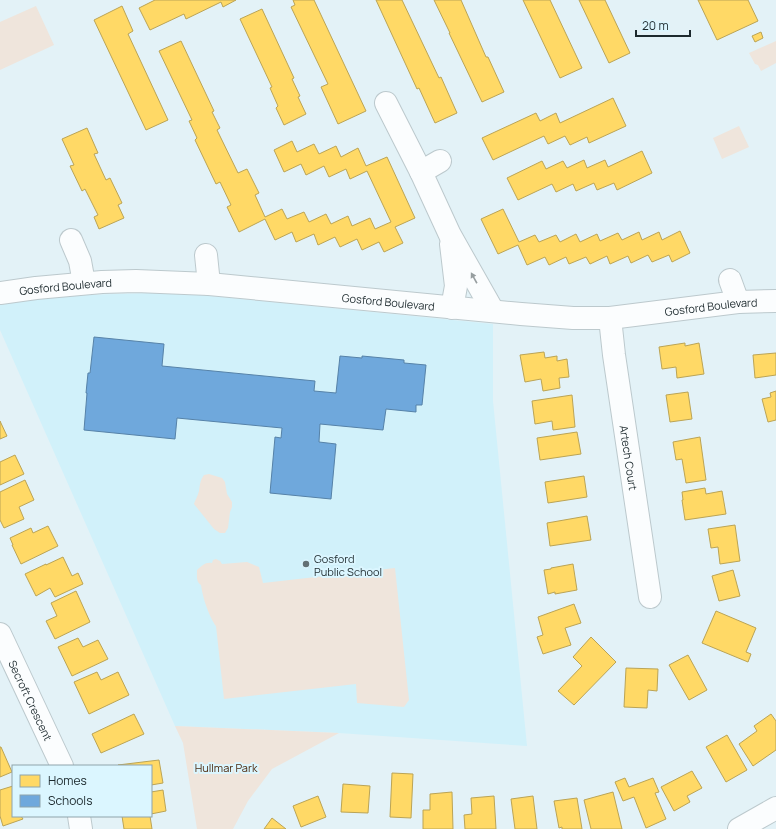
<svg xmlns="http://www.w3.org/2000/svg" width="776" height="829" font-family="Manrope,sans-serif">
  <rect width="100%" height="100%" fill="#e3f2f7"/>
  <path fill="#d1f1fa" d="M151 293 200 295 493 324V401L527 746 339 733 175 726 0 330V305L32 300 82 295Z"/>
  <g fill="#efe5dc">
    <path d="M36 6 54 45 0 70V22Z"/>
    <path d="M776 41V63L761 71 758 65 755 64 749 53Z"/>
    <path d="M739 126 749 147 722 159 713 138Z"/>
    <path d="M209 474 222 478 225 482 227 494 232 502V507L230 512 228 528 225 533H220L214 529 194 504C195 500 198 496 199 491 200 485 200 480 204 475Z"/>
    <path d="M216 559 220 561 222 564 247 562 259 567 263 583 395 568 409 700 404 707 357 703 356 684 224 699 216 626 215 625C208 613 203 599 201 585 196 582 197 576 197 570 202 566 205 562 212 563L213 560Z"/>
    <path d="M175 726 339 733 272 769 248 801 233 829H197L183 743Z"/>
  </g>
  <g fill="#ffd966" stroke="#bba455">
    <path d="M155 0H236L223 7 221 2 186 19 184 14 150 30 139 8Z"/>
    <path d="M293 0H314L366 111 338 124 321 87 328 84 291 7 295 5Z"/>
    <path d="M376 0H402L439 78 441 77 457 113 435 123 419 88 417 89Z"/>
    <path d="M434 0H461L486 57H488L504 92 482 102 449 33H450Z"/>
    <path d="M523 0H550L582 68 560 78Z"/>
    <path d="M579 0H605L630 53 609 63Z"/>
    <path d="M698 0H748L758 21 717 40Z"/>
    <path d="M122 6 133 31 128 34 168 120 146 130 94 20Z"/>
    <path d="M262 9 294 78 292 79 300 96 298 97 306 114 284 125 276 108 278 106 270 88 272 87 240 19Z"/>
    <path d="M761 32 763 38 755 42 752 36Z"/>
    <path d="M181 41 214 111 212 112 220 128 217 130 238 173 247 169 259 193 255 195 265 217 282 209 287 219 304 212 309 222 326 214 331 224 348 216 352 226 370 218 375 229 391 222 367 171 350 179 346 169 329 177 324 166 306 175 301 164 284 172 274 150 292 141 297 152 314 144 319 154 336 146 341 157 358 148 366 166 387 157 415 218 395 227 403 243 384 252 379 242 362 250 357 239 340 247 335 237 318 245 314 234 296 242 292 232 275 240 265 219 239 232 227 207 231 205 220 182 216 184 195 140 197 138 189 121 192 120 159 51Z"/>
    <path d="M613 98 626 126 589 143 587 137 570 145 565 136 548 144 544 136 493 160 482 138 536 113 540 121 556 113 560 123Z"/>
    <path d="M87 128 98 153 94 154 106 180 110 178 122 203 118 205 124 218 99 229 94 217 98 215 85 189 82 191 70 166 74 165 62 139Z"/>
    <path d="M642 151 652 173 617 190 614 183 597 190 594 183 576 191 573 184 556 192 552 184 518 200 507 178 542 161 546 169 563 161 567 168 584 160 587 168 605 160 608 167Z"/>
    <path d="M503 209 519 242 535 235 539 242 556 235 560 242 576 234 580 242 597 234 600 241 618 233 622 240 639 232 642 240 659 232 662 240 680 231 690 253 672 262 669 255 652 262 648 255 631 263 628 256 610 264 607 256 590 264 586 257 569 264 566 257 549 265 545 257 527 265 518 245 498 254 481 219Z"/>
    <path d="M685 343V346L699 343 704 374 677 378 676 367 662 369 659 347Z"/>
    <path d="M544 352 545 358 557 356V361L567 359 569 377 559 378 560 388 543 391 541 379 525 382 520 355Z"/>
    <path d="M776 353V375L755 378 753 355Z"/>
    <path d="M776 391V420L768 422 762 399 771 397 770 393Z"/>
    <path d="M688 392 692 419 670 422 666 395Z"/>
    <path d="M572 395 575 427 553 430 552 421 535 424 532 401Z"/>
    <path d="M0 421 7 436 0 439Z"/>
    <path d="M577 432 581 454 540 460 537 438Z"/>
    <path d="M700 437 706 480 686 483 682 459 676 460 673 442Z"/>
    <path d="M15 455 24 474 0 485V462Z"/>
    <path d="M584 476 587 497 548 503 545 482Z"/>
    <path d="M25 480 34 500 19 507 24 519 4 528 0 520V492Z"/>
    <path d="M705 488 706 494 722 491 726 514 685 520 682 500H683L682 492Z"/>
    <path d="M587 516 591 540 550 546 547 523Z"/>
    <path d="M735 525 740 561 720 564 718 547 711 548 708 529Z"/>
    <path d="M48 526 58 546 21 564 12 545H13L10 538 31 528 33 533Z"/>
    <path d="M63 557 72 576 78 573 83 584 55 597 50 588 36 596 25 574 46 564V565Z"/>
    <path d="M573 564 577 590 555 594V592L548 594 544 570 551 569V568Z"/>
    <path d="M733 570 740 596 719 601 712 576Z"/>
    <path d="M76 591 90 622 55 639 46 621 57 616 51 603Z"/>
    <path d="M574 604 581 623 565 628 571 645 543 654 537 637 543 635 538 617Z"/>
    <path d="M716 611 756 628 746 652 751 654 748 662 702 643Z"/>
    <path d="M591 637 616 662 574 705 558 691 582 666 573 657Z"/>
    <path d="M78 638 83 647 98 640 108 659 72 676 58 647Z"/>
    <path d="M688 655 707 690 689 700 669 665Z"/>
    <path d="M626 668 658 669 657 691 648 690 647 708 624 707Z"/>
    <path d="M97 672 101 680 118 672 129 695 89 714 74 682Z"/>
    <path d="M134 714 144 734 101 753 92 734Z"/>
    <path d="M771 714 776 721V750L753 766 739 744 757 731 754 726Z"/>
    <path d="M727 735 747 770 726 782 706 747Z"/>
    <path d="M0 747H1L12 772 0 777Z"/>
    <path d="M159 760 163 783 151 785V766L118 765Z"/>
    <path d="M692 771 702 788 687 796 690 802 674 811 661 787Z"/>
    <path d="M392 773 413 774 411 818 390 817Z"/>
    <path d="M625 778 629 787 653 778 659 792 655 793 666 819 646 828 634 797 623 801 615 782Z"/>
    <path d="M343 784 370 786 368 813 341 812Z"/>
    <path d="M13 786V816H21L23 819 3 826 0 816V790Z"/>
    <path d="M163 790 166 811 151 814V792Z"/>
    <path d="M452 792 453 829H423V810H430V794Z"/>
    <path d="M613 792 622 829H591L584 800Z"/>
    <path d="M318 796 326 817 301 827 293 806Z"/>
    <path d="M494 796 496 829H465L464 815 472 814 471 798Z"/>
    <path d="M533 796 537 829H515L511 799Z"/>
    <path d="M577 798 582 829H562V827L559 828 554 801Z"/>
    <path d="M122 816H150L152 829H124Z"/>
    <path d="M272 818 286 829H264Z"/>
  </g>
  <path fill="#6fa8dc" stroke="#5682a8" d="M94 337 164 344 162 366 315 381 314 391 336 393 340 356 362 358V356L404 360V363L426 365 422 405H416V412L386 409 383 430 320 424 319 442 336 444 331 499 270 493 275 437 281 438 282 428 177 418 175 439 84 430 87 393H86L88 373H90Z"/>
  <g fill="none" stroke-linecap="round" stroke-linejoin="round">
    <g stroke="#bcc9cd" stroke-width="24">
      <g id="minor">
        <path d="M386 103 421 172 450 235 493 311"/>
        <path d="M421 172 440 161"/>
        <path d="M71 240 80 261 84 283"/>
        <path d="M451 244 456 286 452 308"/>
        <path d="M206 255 209 284"/>
        <path d="M730 280 738 302"/>
        <path id="s1" d="M0 293 36 288 102 282 136 281 209 284 521 314 573 318H610L738 302 776 301"/>
        <path id="s2" d="M610 318 614 355 650 597"/>
        <path id="s3" d="M0 634 62 766"/>
        <path d="M79 816 81 829"/>
        <path d="M739 829 776 808"/>
      </g>
    </g>
    <use href="#minor" stroke="#fbfdfe" stroke-width="22"/>
  </g>
  <defs><path id="oneway-solid" d="M-6-.8H1V-3.2L6.5 0L1 3.2V.8H-6Z"/></defs>
  <use fill="#979ea0" href="#oneway-solid" transform="translate(474 278) rotate(-119)"/>
  <circle fill="#627074" stroke="#dbf6ff" stroke-width="1.5" cx="306" cy="564" r="4"/>
  <g text-anchor="middle" dominant-baseline="central" stroke-width="4" stroke-linejoin="round" paint-order="stroke">
    <g font-size="11" fill="#1d2a2e" stroke="#dbf6ff">
      <text stroke="none"><textPath href="#s1" startOffset="66">Gosford Boulevard</textPath></text>
      <text stroke="none"><textPath href="#s1" startOffset="390">Gosford Boulevard</textPath></text>
      <text stroke="none"><textPath href="#s1" startOffset="714">Gosford Boulevard</textPath></text>
      <text stroke="none"><textPath href="#s2" startOffset="141">Artech Court</textPath></text>
      <text stroke="none"><textPath href="#s3" startOffset="73">Secroft Crescent</textPath></text>
    </g>
    <g font-size="11" fill="#1d2a2e" stroke="#dbf6ff" text-anchor="start">
      <text x="314" y="558">Gosford<tspan x="314" dy="13">Public School</tspan></text>
    </g>
    <g font-size="11" fill="#4d2b11" stroke="#dbf6ff">
      <text x="226" y="767">Hullmar Park</text>
    </g>
  </g>
  <rect x="12" y="765" width="140" height="52" fill="#dbf6ff" stroke="#8fa4ab"/>
  <rect x="20" y="775" width="20" height="12" fill="#ffd966" stroke="#8fa4ab"/>
  <text x="48" y="785" font-size="12" fill="#1d2a2e">Homes</text>
  <rect x="20" y="795" width="20" height="12" fill="#6fa8dc" stroke="#8fa4ab"/>
  <text x="48" y="805" font-size="12" fill="#1d2a2e">Schools</text>
  <path d="M636 30v6h54v-6" fill="none" stroke="#1d2a2e" stroke-width="2"/>
  <text x="642" y="30" font-size="12" fill="#1d2a2e" stroke="#dbf6ff" stroke-width="3" paint-order="stroke">20 m</text>
</svg>
